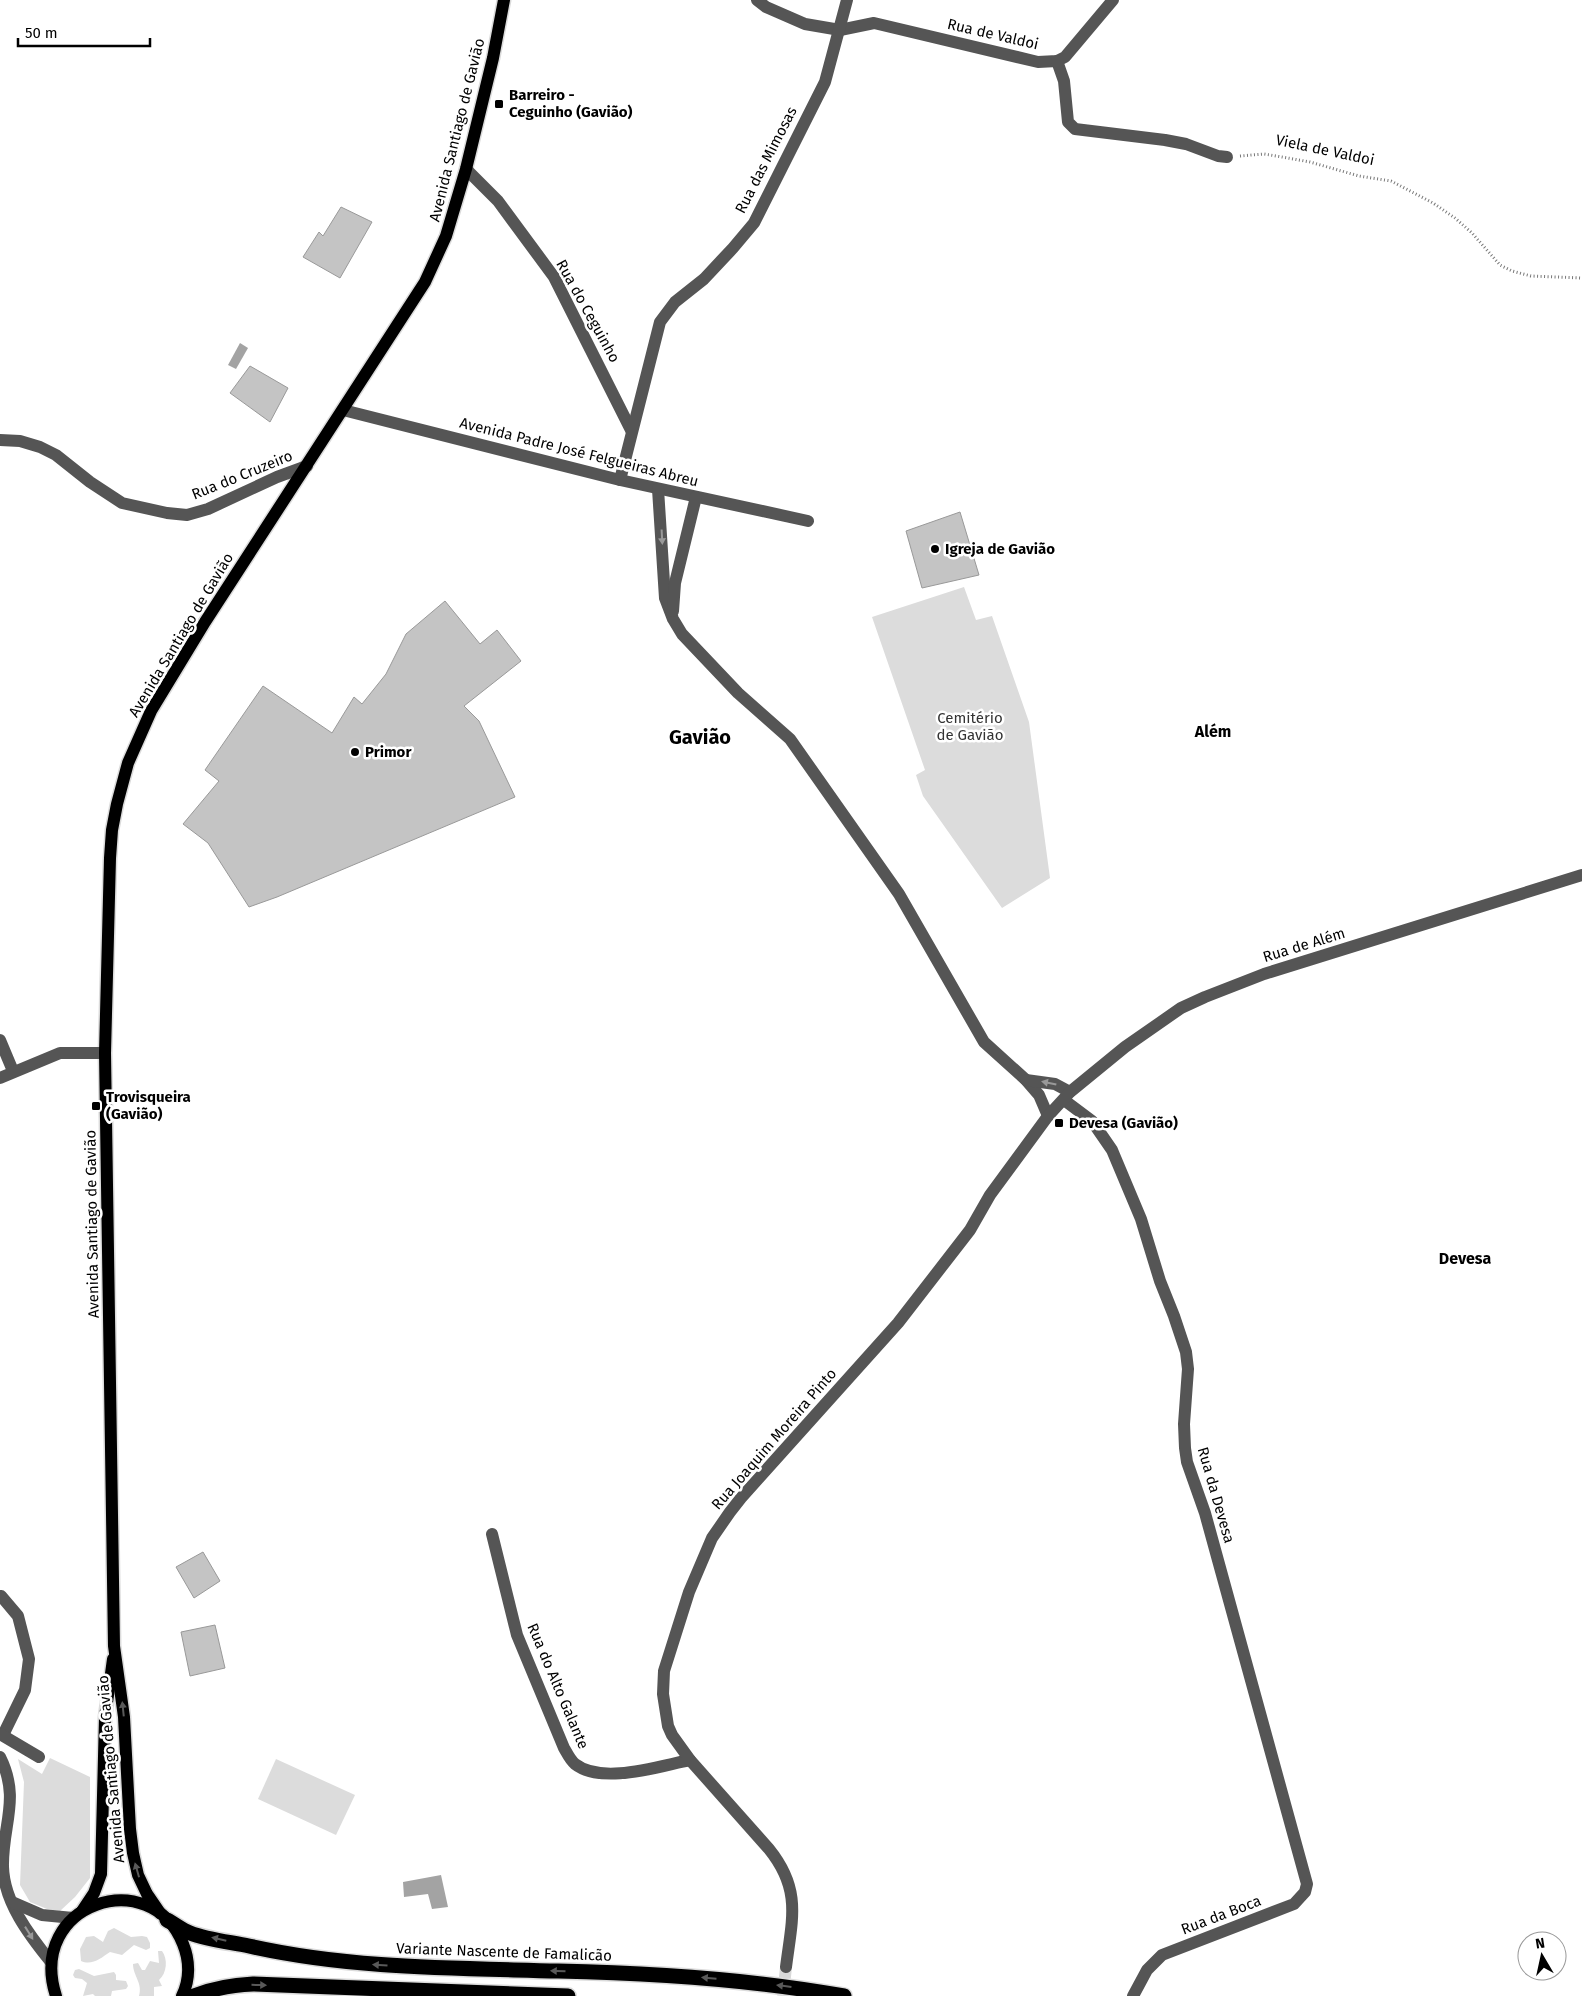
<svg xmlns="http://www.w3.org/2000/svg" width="1582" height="1996" font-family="'Fira Sans',sans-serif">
  <rect width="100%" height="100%" fill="#fff"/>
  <g fill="#dcdcdc">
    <path d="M964 587 976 620 992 616 1029 722 1050 878 1002 908 923 796 916 775 925 770 872 617Z"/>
    <path d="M50 1758 90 1777V1878L75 1897 60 1911 47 1909 30 1902 20 1885 24 1782 18 1759 42 1774Z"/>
    <path d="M276 1759 355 1795 336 1835 258 1799Z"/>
    <path d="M114 1928 131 1937 142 1936 147 1937 150 1943V1948L146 1950 134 1945 122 1955 110 1952C101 1958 92 1966 81 1961L80 1949 86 1937 94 1936 103 1942 108 1931Z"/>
    <path d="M158 1951H162C168 1959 167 1973 159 1980L162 1986 154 1987V1996H139C143 1983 133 1976 133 1964L138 1963 142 1970H145L150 1961 159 1963Z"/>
    <path d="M79 1969 94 1976 114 1972 116 1975V1980L126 1981 128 1986 126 1989 112 1991 111 1996H95L93 1994 83 1996 87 1983 82 1979 75 1978 73 1975 75 1970Z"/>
  </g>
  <g fill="#a3a3a3">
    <path d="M240 343 248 348 236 369 228 365Z"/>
    <path d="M441 1875 448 1907 432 1909 428 1894 404 1897 403 1882Z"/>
  </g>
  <g fill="#c4c4c4" stroke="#999">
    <path d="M341 207 372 222 340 278 303 257 319 232 323 236Z"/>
    <path d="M250 366 288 388 270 422 230 393Z"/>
    <path d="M960 512 979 575 922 588 906 531Z"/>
    <path d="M445 601 480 644 497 630 521 661 464 706 479 721 515 797 277 897 249 907 208 843 183 824 219 781 205 770 263 686 332 733 354 697 362 704 386 674 406 634Z"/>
    <path d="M203 1552 220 1581 194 1598 176 1567Z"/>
    <path d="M215 1625 225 1668 190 1676 181 1632Z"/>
  </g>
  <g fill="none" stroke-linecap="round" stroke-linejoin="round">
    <path stroke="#d9d9d9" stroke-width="12" stroke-dasharray="12 6" stroke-linecap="butt" d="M783 1996 786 1967"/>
    <g stroke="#dbdbdb" stroke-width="15">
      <g id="major">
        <path d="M82 1911 94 1893 101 1874 105 1717 113 1659"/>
        <path d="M160 1913 147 1894 138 1875 133 1853 130 1829 124 1717 114 1646 105 1053 110 858 112 830 117 804 128 763 151 711 205 622 425 282 446 236 466 169 493 58 504 0"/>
        <path d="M56 1996C26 1903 151 1863 183 1944 190 1961 190 1980 182 1996"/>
      </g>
    </g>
    <g stroke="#dbdbdb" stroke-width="18">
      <g id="highway">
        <path d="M167 1920C175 1924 182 1930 190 1933 208 1940 230 1942 249 1946 351 1969 454 1968 558 1971 654 1973 750 1979 844 1996"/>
        <path d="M194 1996C214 1988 232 1985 253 1984L568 1996"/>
      </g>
    </g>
    <path stroke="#777" stroke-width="3" stroke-dasharray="1 2.5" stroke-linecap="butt" d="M1240 156 1264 154 1282 157 1310 162 1359 176 1391 181 1433 203 1455 218 1472 233 1500 265 1512 271 1531 276 1582 278"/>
    <g stroke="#555" stroke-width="12">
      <path d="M757 0 766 7 805 24 840 30 874 23 1038 62 1057 61 1065 57 1113 0"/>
      <path d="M1057 61 1064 81 1068 122 1075 129 1165 140 1186 144 1218 156 1227 157"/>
      <path d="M466 169 498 201 554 277 631 430"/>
      <path d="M343 410 620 480 808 521"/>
      <path d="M0 440 20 441 40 447 56 455 90 482 122 503 167 513 187 515 208 509 277 477 307 466"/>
      <path d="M620 480 660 322 675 302 704 279 733 248 754 223 825 82 847 0"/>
      <path d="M658 489 665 598 673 619 682 634 738 693 790 739 899 894 984 1042 1026 1080 1039 1095 1048 1116"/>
      <path d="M673 611 675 583 696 497"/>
      <path d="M0 1040 13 1071"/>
      <path d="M0 1078 60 1053H105"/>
      <path d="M1026 1080 1055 1084 1070 1092"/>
      <path d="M1064 1100 1092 1121 1112 1150 1141 1219 1160 1281 1174 1316 1186 1352 1188 1369 1184 1424 1185 1448 1187 1462 1205 1513 1307 1884 1305 1892 1294 1904 1162 1955 1147 1970 1133 1996"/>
      <path d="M492 1534 517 1635 564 1748C567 1753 570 1760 575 1764 602 1785 659 1766 690 1760"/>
      <path d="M1 1596 18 1616 29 1659 25 1690 3 1735"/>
      <path d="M0 1734 39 1757"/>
      <path d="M0 1757C21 1799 2 1825 3 1867 4 1902 29 1935 51 1962"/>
      <path d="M12 1902 42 1915 73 1918"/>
      <path d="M786 1967C792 1919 802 1890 769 1849L690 1760 672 1735 668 1726 663 1694 664 1671 689 1592 712 1538 730 1512 741 1498 898 1323 970 1230 990 1195 1048 1116 1070 1092 1125 1047 1181 1008 1205 997 1264 974 1582 875"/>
    </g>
    <use href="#major" stroke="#000" stroke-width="12"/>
    <use href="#highway" stroke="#000" stroke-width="15"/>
  </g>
  <defs><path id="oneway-solid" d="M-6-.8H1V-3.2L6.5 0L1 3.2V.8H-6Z" transform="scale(1.25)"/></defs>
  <g fill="#999">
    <use href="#oneway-solid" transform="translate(662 537) rotate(87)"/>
    <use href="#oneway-solid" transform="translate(1049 1083) rotate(-168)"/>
    <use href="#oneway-solid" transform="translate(29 1933) rotate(58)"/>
  </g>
  <g fill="#595959">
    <use href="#oneway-solid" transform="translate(123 1709) rotate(-96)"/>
    <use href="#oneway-solid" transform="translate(137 1870) rotate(-106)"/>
    <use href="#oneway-solid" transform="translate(219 1939) rotate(-167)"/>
    <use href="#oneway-solid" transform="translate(380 1965) rotate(-176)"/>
    <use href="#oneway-solid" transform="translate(558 1971) rotate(-178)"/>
    <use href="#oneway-solid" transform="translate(709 1978) rotate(-175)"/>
    <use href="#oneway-solid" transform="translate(259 1985) rotate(1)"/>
    <use href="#oneway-solid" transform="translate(784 1986) rotate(-173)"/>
  </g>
  <g fill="#000" stroke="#fff" stroke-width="2">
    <rect x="494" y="99" width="10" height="10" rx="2.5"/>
    <circle cx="935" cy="549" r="5"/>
    <circle cx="355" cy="752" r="5"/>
    <rect x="91" y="1101" width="10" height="10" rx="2.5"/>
    <rect x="1054" y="1118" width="10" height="10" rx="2.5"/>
  </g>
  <g text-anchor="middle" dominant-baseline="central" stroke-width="5" stroke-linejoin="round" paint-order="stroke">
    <g font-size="15" fill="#000" stroke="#fff">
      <text transform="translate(993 34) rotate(13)">Rua de Valdoi</text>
      <text transform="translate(457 130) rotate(-76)">Avenida Santiago de Gavião</text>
      <text transform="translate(1325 150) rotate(12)">Viela de Valdoi</text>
      <text transform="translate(766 160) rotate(-63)">Rua das Mimosas</text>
      <text transform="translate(588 311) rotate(61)">Rua do Ceguinho</text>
      <text transform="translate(579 452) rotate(14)">Avenida Padre José Felgueiras Abreu</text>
      <text transform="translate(242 475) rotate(-22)">Rua do Cruzeiro</text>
      <text transform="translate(181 635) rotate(-59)">Avenida Santiago de Gavião</text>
      <text transform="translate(1304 945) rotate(-17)">Rua de Além</text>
      <text transform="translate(92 1224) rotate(-91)">Avenida Santiago de Gavião</text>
      <text transform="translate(774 1439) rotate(-49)">Rua Joaquim Moreira Pinto</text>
      <text transform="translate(1216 1495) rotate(74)">Rua da Devesa</text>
      <text transform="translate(558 1686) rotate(67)">Rua do Alto Galante</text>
      <text transform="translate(111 1769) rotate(-95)">Avenida Santiago de Gavião</text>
      <text transform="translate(1221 1915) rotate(-21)">Rua da Boca</text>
      <text transform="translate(504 1952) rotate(2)">Variante Nascente de Famalicão</text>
    </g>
    <g font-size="15" font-weight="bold" fill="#000" stroke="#fff" text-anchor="start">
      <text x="509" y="95">Barreiro -<tspan x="509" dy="17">Ceguinho (Gavião)</tspan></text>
      <text x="945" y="549">Igreja de Gavião</text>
      <text x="365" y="752">Primor</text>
      <text x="106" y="1097">Trovisqueira<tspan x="106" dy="17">(Gavião)</tspan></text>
      <text x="1069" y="1123">Devesa (Gavião)</text>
    </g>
    <g font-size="15" fill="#333" stroke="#fff">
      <text x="970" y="718">Cemitério<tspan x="970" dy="17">de Gavião</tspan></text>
    </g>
    <g font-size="16" font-weight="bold" fill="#000" stroke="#fff">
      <text x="1213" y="731">Além</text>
      <text x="1465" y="1258">Devesa</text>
    </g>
    <g font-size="20" font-weight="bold" fill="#000" stroke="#fff">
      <text x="700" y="737">Gavião</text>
    </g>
  </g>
  <g transform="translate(1542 1956) rotate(351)"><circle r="24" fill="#ffffff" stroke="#999999"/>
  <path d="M0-4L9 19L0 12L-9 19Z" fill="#000000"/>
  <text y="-8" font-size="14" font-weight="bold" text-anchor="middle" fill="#000000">N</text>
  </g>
  <path d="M18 38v8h132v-8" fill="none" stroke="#000000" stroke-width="2.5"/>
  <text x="25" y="38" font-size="15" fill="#000000" stroke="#ffffff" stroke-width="4" paint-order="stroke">50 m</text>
</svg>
